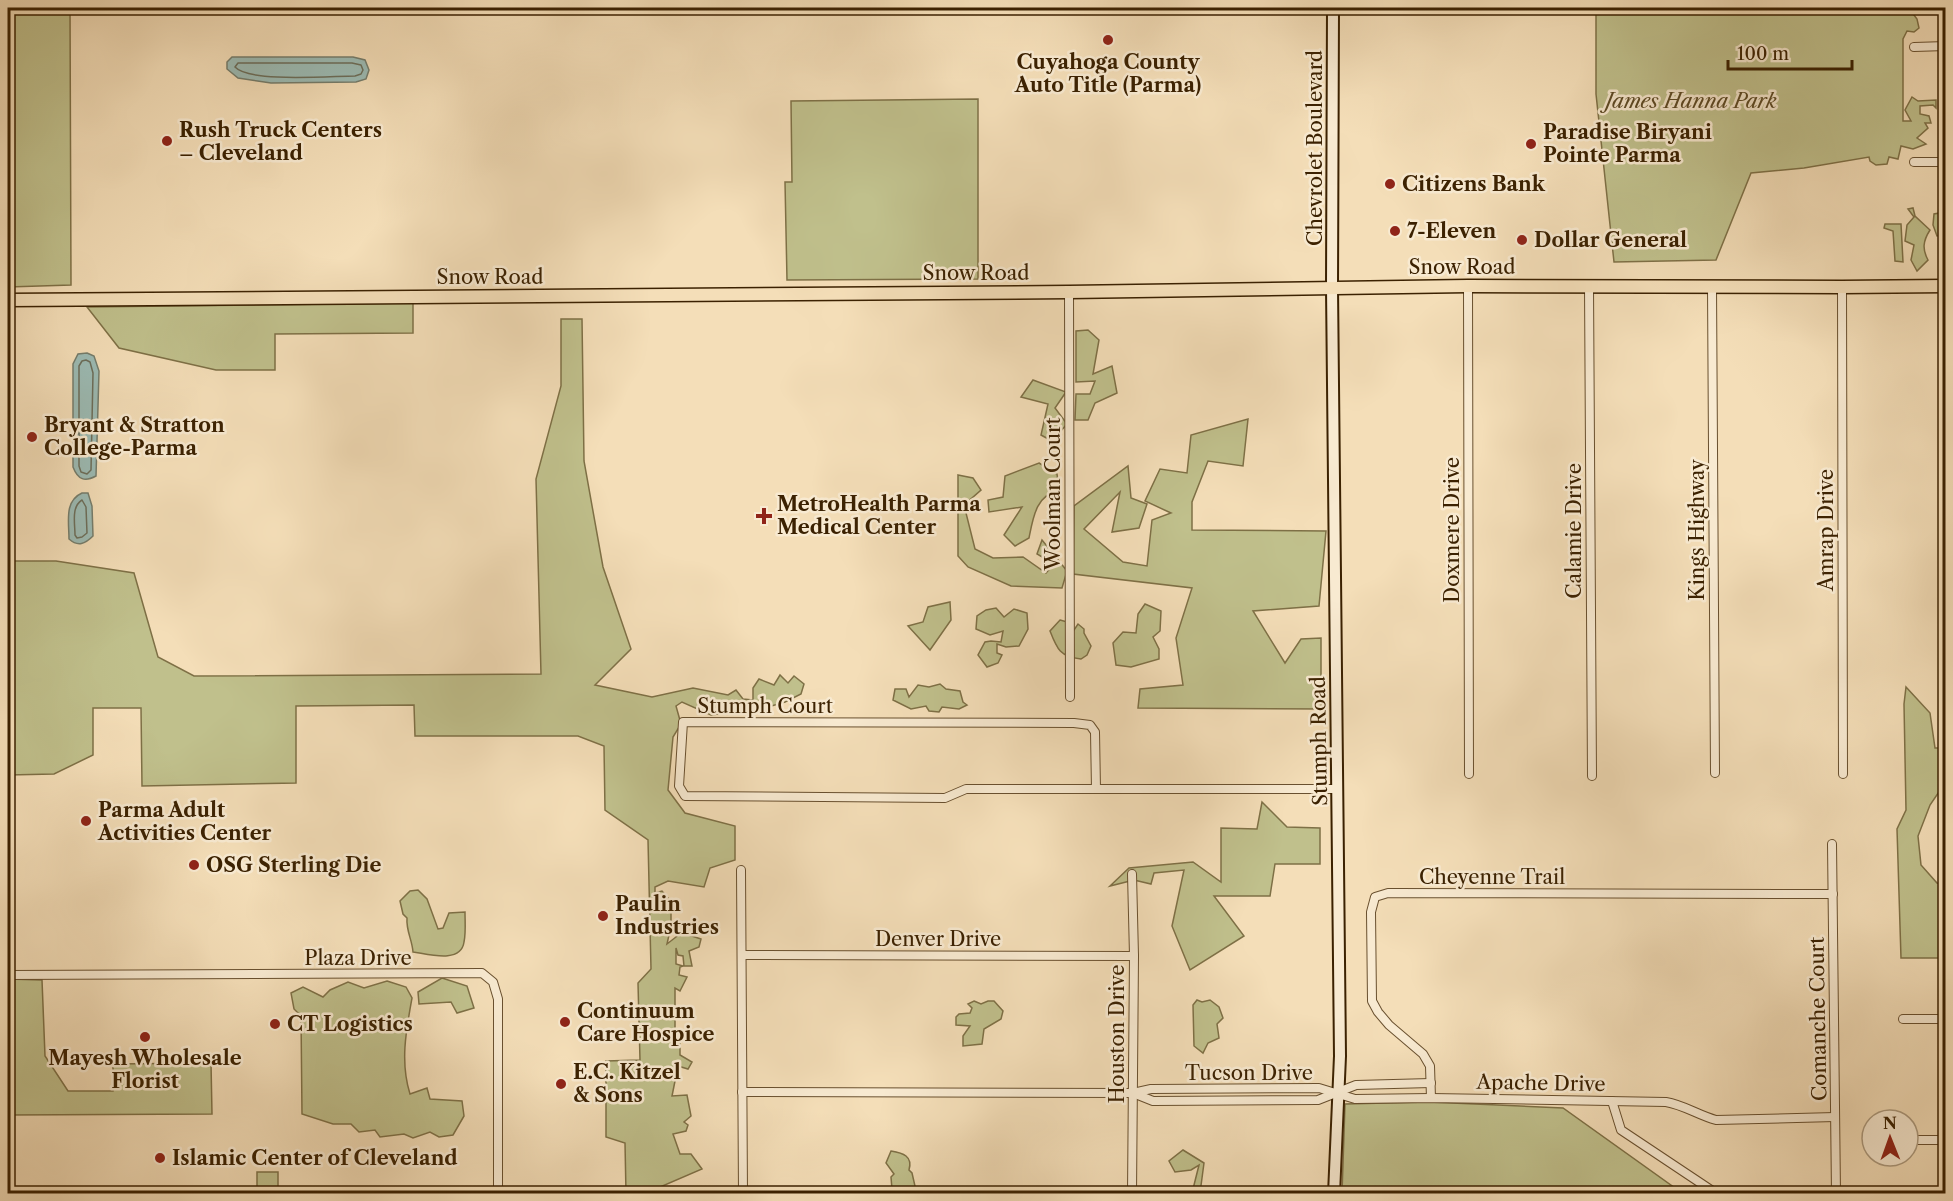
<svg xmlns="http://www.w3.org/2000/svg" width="1953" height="1201" font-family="'Libre Caslon Text',serif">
  <rect width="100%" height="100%" fill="#f4deb8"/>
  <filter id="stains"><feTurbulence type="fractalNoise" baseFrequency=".00333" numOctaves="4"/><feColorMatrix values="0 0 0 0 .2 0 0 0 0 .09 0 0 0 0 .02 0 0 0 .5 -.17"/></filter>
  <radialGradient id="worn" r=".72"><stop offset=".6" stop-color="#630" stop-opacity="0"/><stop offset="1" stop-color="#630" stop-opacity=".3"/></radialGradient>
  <g fill="#c0c08c" stroke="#7e7046" stroke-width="1.5">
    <path d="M8 8H70L71 285 8 287Z"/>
    <path d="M1596 8H1912L1911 11 1917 19 1919 28 1914 32 1907 31 1903 39V121H1911L1905 110 1912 97 1918 101 1936 100V108L1933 105 1920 106V114L1929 116 1931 123H1925L1928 128 1917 138 1926 144 1913 149 1901 146 1898 159 1889 157 1887 164 1876 165 1870 161 1869 157 1804 168 1751 173 1716 260 1614 262 1596 94Z"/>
    <path d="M978 99V279L787 280 785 182H792L791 101Z"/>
    <path d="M1913 208 1915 216 1930 230C1923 241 1922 249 1928 260L1917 271 1911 260 1914 245 1905 241 1907 225 1914 217 1908 209Z"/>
    <path d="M1945 212V235L1937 236 1933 225 1934 214Z"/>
    <path d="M1885 224H1901L1903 262 1895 261 1893 231 1884 228Z"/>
    <path d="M413 303V333L275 334V370H216L119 348 87 307Z"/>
    <path d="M561 319H582L584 461 603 567 631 649 595 685 652 697 693 688 728 695 736 690 743 699 753 700V688L759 679 774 685 780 675 788 683 794 676 804 684 801 694 785 702 761 709 754 704 744 703 733 712 711 715 682 702 676 706 681 724 673 737 668 790 685 813 735 826V860L710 868 704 887 668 881 655 887V893L662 891 668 898V909L671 913V922L664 928 669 935 667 944 685 930 689 935 701 939 699 947 689 951 692 966H684L683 956 678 955 676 948V964L683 966 680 967 679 975 687 977 680 991 675 988V1032L680 1033V1055L692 1062 688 1069 678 1066 672 1096 687 1095 691 1116 684 1122 688 1125 686 1131 673 1134 680 1154H691L702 1169 660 1187 665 1193H626L625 1143 606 1137V1061L640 1060 638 983 651 969 648 840 605 810 604 746 578 736H415L414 705 296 706V783L142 786 141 708H93V755L54 774 8 775V561H56L134 573 158 657 194 676 541 674 536 479 561 386Z"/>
    <path d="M1088 330 1099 340 1093 374 1112 366 1117 393 1095 403 1088 420H1075L1076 394H1090L1095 381 1076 382V331Z"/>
    <path d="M1033 380 1066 392 1055 408 1067 424 1052 441 1041 435 1048 404 1021 397Z"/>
    <path d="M1248 419 1243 466 1208 461 1192 502V530L1326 531 1319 606 1253 611 1285 663 1301 639 1321 638V709L1138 708 1140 689 1183 685 1176 638 1192 588 1073 574 1074 506 1128 466 1131 498 1147 504 1139 528 1112 532 1120 492 1084 529 1123 562 1147 566 1152 520 1171 513 1145 501 1160 469 1187 473 1191 435Z"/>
    <path d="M1039 463 1057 474 1059 490C1036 495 1033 518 1029 538L1015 546 1004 535 1022 507 989 512 988 500 1003 497 1005 476Z"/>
    <path d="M958 475 973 478 981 490 964 505 975 549 993 558 1023 557 1046 573 1054 564 1037 554 1042 540 1067 571 1062 588 1011 586 968 567 958 556Z"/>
    <path d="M950 602 951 620 930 650 908 626 923 622 928 607Z"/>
    <path d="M1145 604 1161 611 1160 631 1153 637 1159 649V659L1131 667 1116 665 1113 643 1123 632 1136 633 1138 614Z"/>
    <path d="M996 608 1004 617 1014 609 1027 613 1028 629 1019 646 1006 647 997 644V653L1002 655 998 663 987 667 978 655 985 642 991 641 1001 642 1003 631 990 635 976 629 977 616 986 610Z"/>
    <path d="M1060 620 1071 623 1072 633 1078 624 1084 629V633L1091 646 1087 655 1081 659C1060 657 1057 649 1050 631Z"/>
    <path d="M940 684 946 689 960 691 963 702 967 705 959 709 942 707 939 712 929 711 926 706 911 709 893 700 895 689H906L909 697 918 685 929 687Z"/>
    <path d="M1906 687 1930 713 1935 748H1945V783L1930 805 1918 836 1921 865 1937 883 1945 885V958H1901L1897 829 1906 810 1904 704Z"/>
    <path d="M1262 802 1287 827 1320 828V864H1275L1270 896H1214L1244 936 1190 970 1172 926 1184 870 1154 873 1151 884 1134 880 1110 886 1129 868 1193 862 1221 882V828L1257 829Z"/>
    <path d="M418 890 427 899 438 929 443 928 449 913 465 912C465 922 466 933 464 942 461 964 428 954 413 952 412 939 406 931 407 918L403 914 400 901 410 891Z"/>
    <path d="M442 978 467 986 474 1008 457 1013 451 1002 419 1004 418 992Z"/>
    <path d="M8 979 42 980 45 1056 68 1091H113V1064L211 1063 212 1114 8 1115Z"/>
    <path d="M387 981 406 987 412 998C406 1031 400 1062 410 1094L427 1088 430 1099 462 1101 464 1116 453 1135 439 1137 430 1132 413 1138 404 1134 380 1137 375 1130 359 1132 351 1124H333L302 1114 301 1016 294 1009 291 993 303 987 323 997 330 990 348 982 364 988Z"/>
    <path d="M1197 1000 1202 1002 1210 1000 1219 1007 1223 1018 1217 1024 1219 1038 1208 1043 1203 1053 1194 1046 1193 1005Z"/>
    <path d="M974 1001 981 1004 988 1001H994L1003 1011 1001 1019 984 1029 982 1044 963 1046V1036L970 1026 956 1025V1017L959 1014 970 1013 972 1008 968 1004Z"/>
    <path d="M1429 1102 1563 1108 1682 1193H1342L1345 1104Z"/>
    <path d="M1183 1150 1204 1163 1200 1193H1192L1199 1165 1191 1170 1175 1172 1169 1161Z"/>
    <path d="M891 1151C903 1153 913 1156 909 1170L912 1173 915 1186 911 1192 898 1193 892 1189 891 1177 894 1174 886 1163Z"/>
    <rect x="257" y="1172" width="21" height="21"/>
  </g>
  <g fill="#9cbbb4" stroke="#757d6c" stroke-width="1.5">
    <path d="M232 57H353L365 60 369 70 366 79 356 82 271 83 238 78 227 69V62Z"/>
    <path d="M87 353 94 356 99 371 96 476C85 482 78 480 73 467V364L78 354Z"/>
    <path d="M82 493H88L92 506 93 536C85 544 78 547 69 539 69 522 64 501 82 493Z"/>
  </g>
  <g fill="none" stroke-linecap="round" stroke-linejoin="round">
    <g stroke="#6c6e5a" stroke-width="1.5">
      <path d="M238 63H352L361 65 363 70 361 74 355 76C331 76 250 83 235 67Z"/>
      <path d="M86 360 90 362 93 373 91 470 87 474 81 472 79 466V366L82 361Z"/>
      <path d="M82 500 86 507 87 533 82 537 77 538 75 535C75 523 71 507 82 500Z"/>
    </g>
    <g stroke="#69502f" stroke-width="10">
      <g id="street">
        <path d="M1914 47 1946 46"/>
        <path d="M1914 162H1946"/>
        <path d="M1468 286 1469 774"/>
        <path d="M1589 286 1592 776"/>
        <path d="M1712 287 1715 773"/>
        <path d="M1842 287 1843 774"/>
        <path d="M1069 292 1070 697"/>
        <path d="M1096 789 1095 732 1090 725 1074 723 683 722 679 786 685 796 945 798 966 789H1337"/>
        <path d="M1832 844 1836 1194"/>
        <path d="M741 870 743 1194"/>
        <path d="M1132 874 1134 956 1132 1194"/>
        <path d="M742 955 1134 956"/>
        <path d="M8 975 482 973 493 982 498 999V1194"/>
        <path d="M1903 1019H1946"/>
        <path d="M742 1092 1133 1093 1151 1089 1319 1088 1355 1099 1431 1098 1666 1102C1684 1105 1698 1115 1716 1120L1835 1117"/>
        <path d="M1133 1093 1153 1101 1318 1100 1356 1085 1431 1083"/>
        <path d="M1431 1098 1430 1066 1423 1054 1389 1025 1378 1012 1372 1001 1371 912 1375 897 1388 893 1833 894"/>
        <path d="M1612 1101 1621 1130 1714 1192 1836 1191"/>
        <path d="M1908 1140H1946"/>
      </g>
    </g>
    <g stroke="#3b2101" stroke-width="14">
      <path id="secondary" d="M1333 8 1332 288 1340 1056 1334 1194"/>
    </g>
    <g stroke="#3b2101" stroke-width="15">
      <path id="primary" d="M8 300 1069 292 1468 286 1842 287 1946 286"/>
    </g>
    <use href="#street" stroke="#f8ead1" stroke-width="8"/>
    <use href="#secondary" stroke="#f8ead1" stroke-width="10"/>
    <use href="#primary" stroke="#f4deb8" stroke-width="12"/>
  </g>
  <g fill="#8f2418" stroke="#f8ead1" stroke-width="2">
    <circle cx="1108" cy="40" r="6"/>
    <circle cx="167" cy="141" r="6"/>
    <circle cx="1531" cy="144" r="6"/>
    <circle cx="1390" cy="184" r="6"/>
    <circle cx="1395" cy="231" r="6"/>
    <circle cx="1522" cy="240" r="6"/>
    <circle cx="32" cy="437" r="6"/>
    <path d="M761 507h6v6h6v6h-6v6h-6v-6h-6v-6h6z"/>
    <circle cx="86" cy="821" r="6"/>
    <circle cx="194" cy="865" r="6"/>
    <circle cx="603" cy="916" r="6"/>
    <circle cx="565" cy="1022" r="6"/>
    <circle cx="275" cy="1024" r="6"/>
    <circle cx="145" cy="1037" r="6"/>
    <circle cx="561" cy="1084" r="6"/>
    <circle cx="160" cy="1158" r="6"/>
  </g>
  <g text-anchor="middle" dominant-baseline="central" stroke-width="5" stroke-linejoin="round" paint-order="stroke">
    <g font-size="20" font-weight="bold" fill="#3b2101" stroke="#f8ead1" text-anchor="start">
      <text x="1108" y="62" text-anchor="middle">Cuyahoga County<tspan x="1108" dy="23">Auto Title (Parma)</tspan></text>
      <text x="179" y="130">Rush Truck Centers<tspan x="179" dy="23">– Cleveland</tspan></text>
      <text x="1543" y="132">Paradise Biryani<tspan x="1543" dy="23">Pointe Parma</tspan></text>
      <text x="1402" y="184">Citizens Bank</text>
      <text x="1407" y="231">7-Eleven</text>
      <text x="1534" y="240">Dollar General</text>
      <text x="44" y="425">Bryant &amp; Stratton<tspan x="44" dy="23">College-Parma</tspan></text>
      <text x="777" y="504">MetroHealth Parma<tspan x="777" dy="23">Medical Center</tspan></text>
      <text x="98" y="810">Parma Adult<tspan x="98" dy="23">Activities Center</tspan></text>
      <text x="206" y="865">OSG Sterling Die</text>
      <text x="615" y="904">Paulin<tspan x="615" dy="23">Industries</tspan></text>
      <text x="577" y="1011">Continuum<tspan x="577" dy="23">Care Hospice</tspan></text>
      <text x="287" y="1024">CT Logistics</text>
      <text x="145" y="1058" text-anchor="middle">Mayesh Wholesale<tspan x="145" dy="23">Florist</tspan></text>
      <text x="573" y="1072">E.C. Kitzel<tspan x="573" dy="23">&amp; Sons</tspan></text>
      <text x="172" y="1158">Islamic Center of Cleveland</text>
    </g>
    <g font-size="20" font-style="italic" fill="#5c4924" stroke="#f8ead1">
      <text x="1691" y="101">James Hanna Park</text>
    </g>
    <g font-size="20" fill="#3b2101" stroke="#f8ead1">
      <text transform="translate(1315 148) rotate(-90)">Chevrolet Boulevard</text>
      <text x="1462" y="267">Snow Road</text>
      <text x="976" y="273">Snow Road</text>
      <text x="490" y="277">Snow Road</text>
      <text transform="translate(1053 494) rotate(-90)">Woolman Court</text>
      <text transform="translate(1452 530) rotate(-90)">Doxmere Drive</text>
      <text transform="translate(1697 530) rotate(-90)">Kings Highway</text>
      <text transform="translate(1826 530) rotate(-90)">Amrap Drive</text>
      <text transform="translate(1574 531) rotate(-90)">Calamie Drive</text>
      <text x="765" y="706">Stumph Court</text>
      <text transform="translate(1319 741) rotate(-91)">Stumph Road</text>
      <text x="1492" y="877">Cheyenne Trail</text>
      <text x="938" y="939">Denver Drive</text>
      <text x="358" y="958">Plaza Drive</text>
      <text transform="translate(1818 1019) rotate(-91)">Comanche Court</text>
      <text transform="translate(1117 1034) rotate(-90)">Houston Drive</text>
      <text x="1249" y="1073">Tucson Drive</text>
      <text transform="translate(1541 1083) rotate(1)">Apache Drive</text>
    </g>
  </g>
  <rect width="1953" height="1201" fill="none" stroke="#f4deb8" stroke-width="30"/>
  <rect x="9" y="9" width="1935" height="1183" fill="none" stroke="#3b2101" stroke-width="3"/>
  <rect x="15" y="15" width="1923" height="1171" fill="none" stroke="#3b2101" stroke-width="1.5"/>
  <g transform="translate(1890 1138) rotate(359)"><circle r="28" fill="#f8ead1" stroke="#ac9a7e" stroke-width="1.5"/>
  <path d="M0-4.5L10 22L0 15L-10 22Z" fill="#8f2418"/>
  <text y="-9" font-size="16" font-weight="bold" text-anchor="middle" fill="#3b2101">N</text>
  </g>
  <path d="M1728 60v9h124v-9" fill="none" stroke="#3b2101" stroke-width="3"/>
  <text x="1737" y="60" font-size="18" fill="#3b2101" stroke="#f8ead1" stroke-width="4.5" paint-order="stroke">100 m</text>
  <rect width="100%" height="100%" filter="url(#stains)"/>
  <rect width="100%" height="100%" fill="url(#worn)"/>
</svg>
